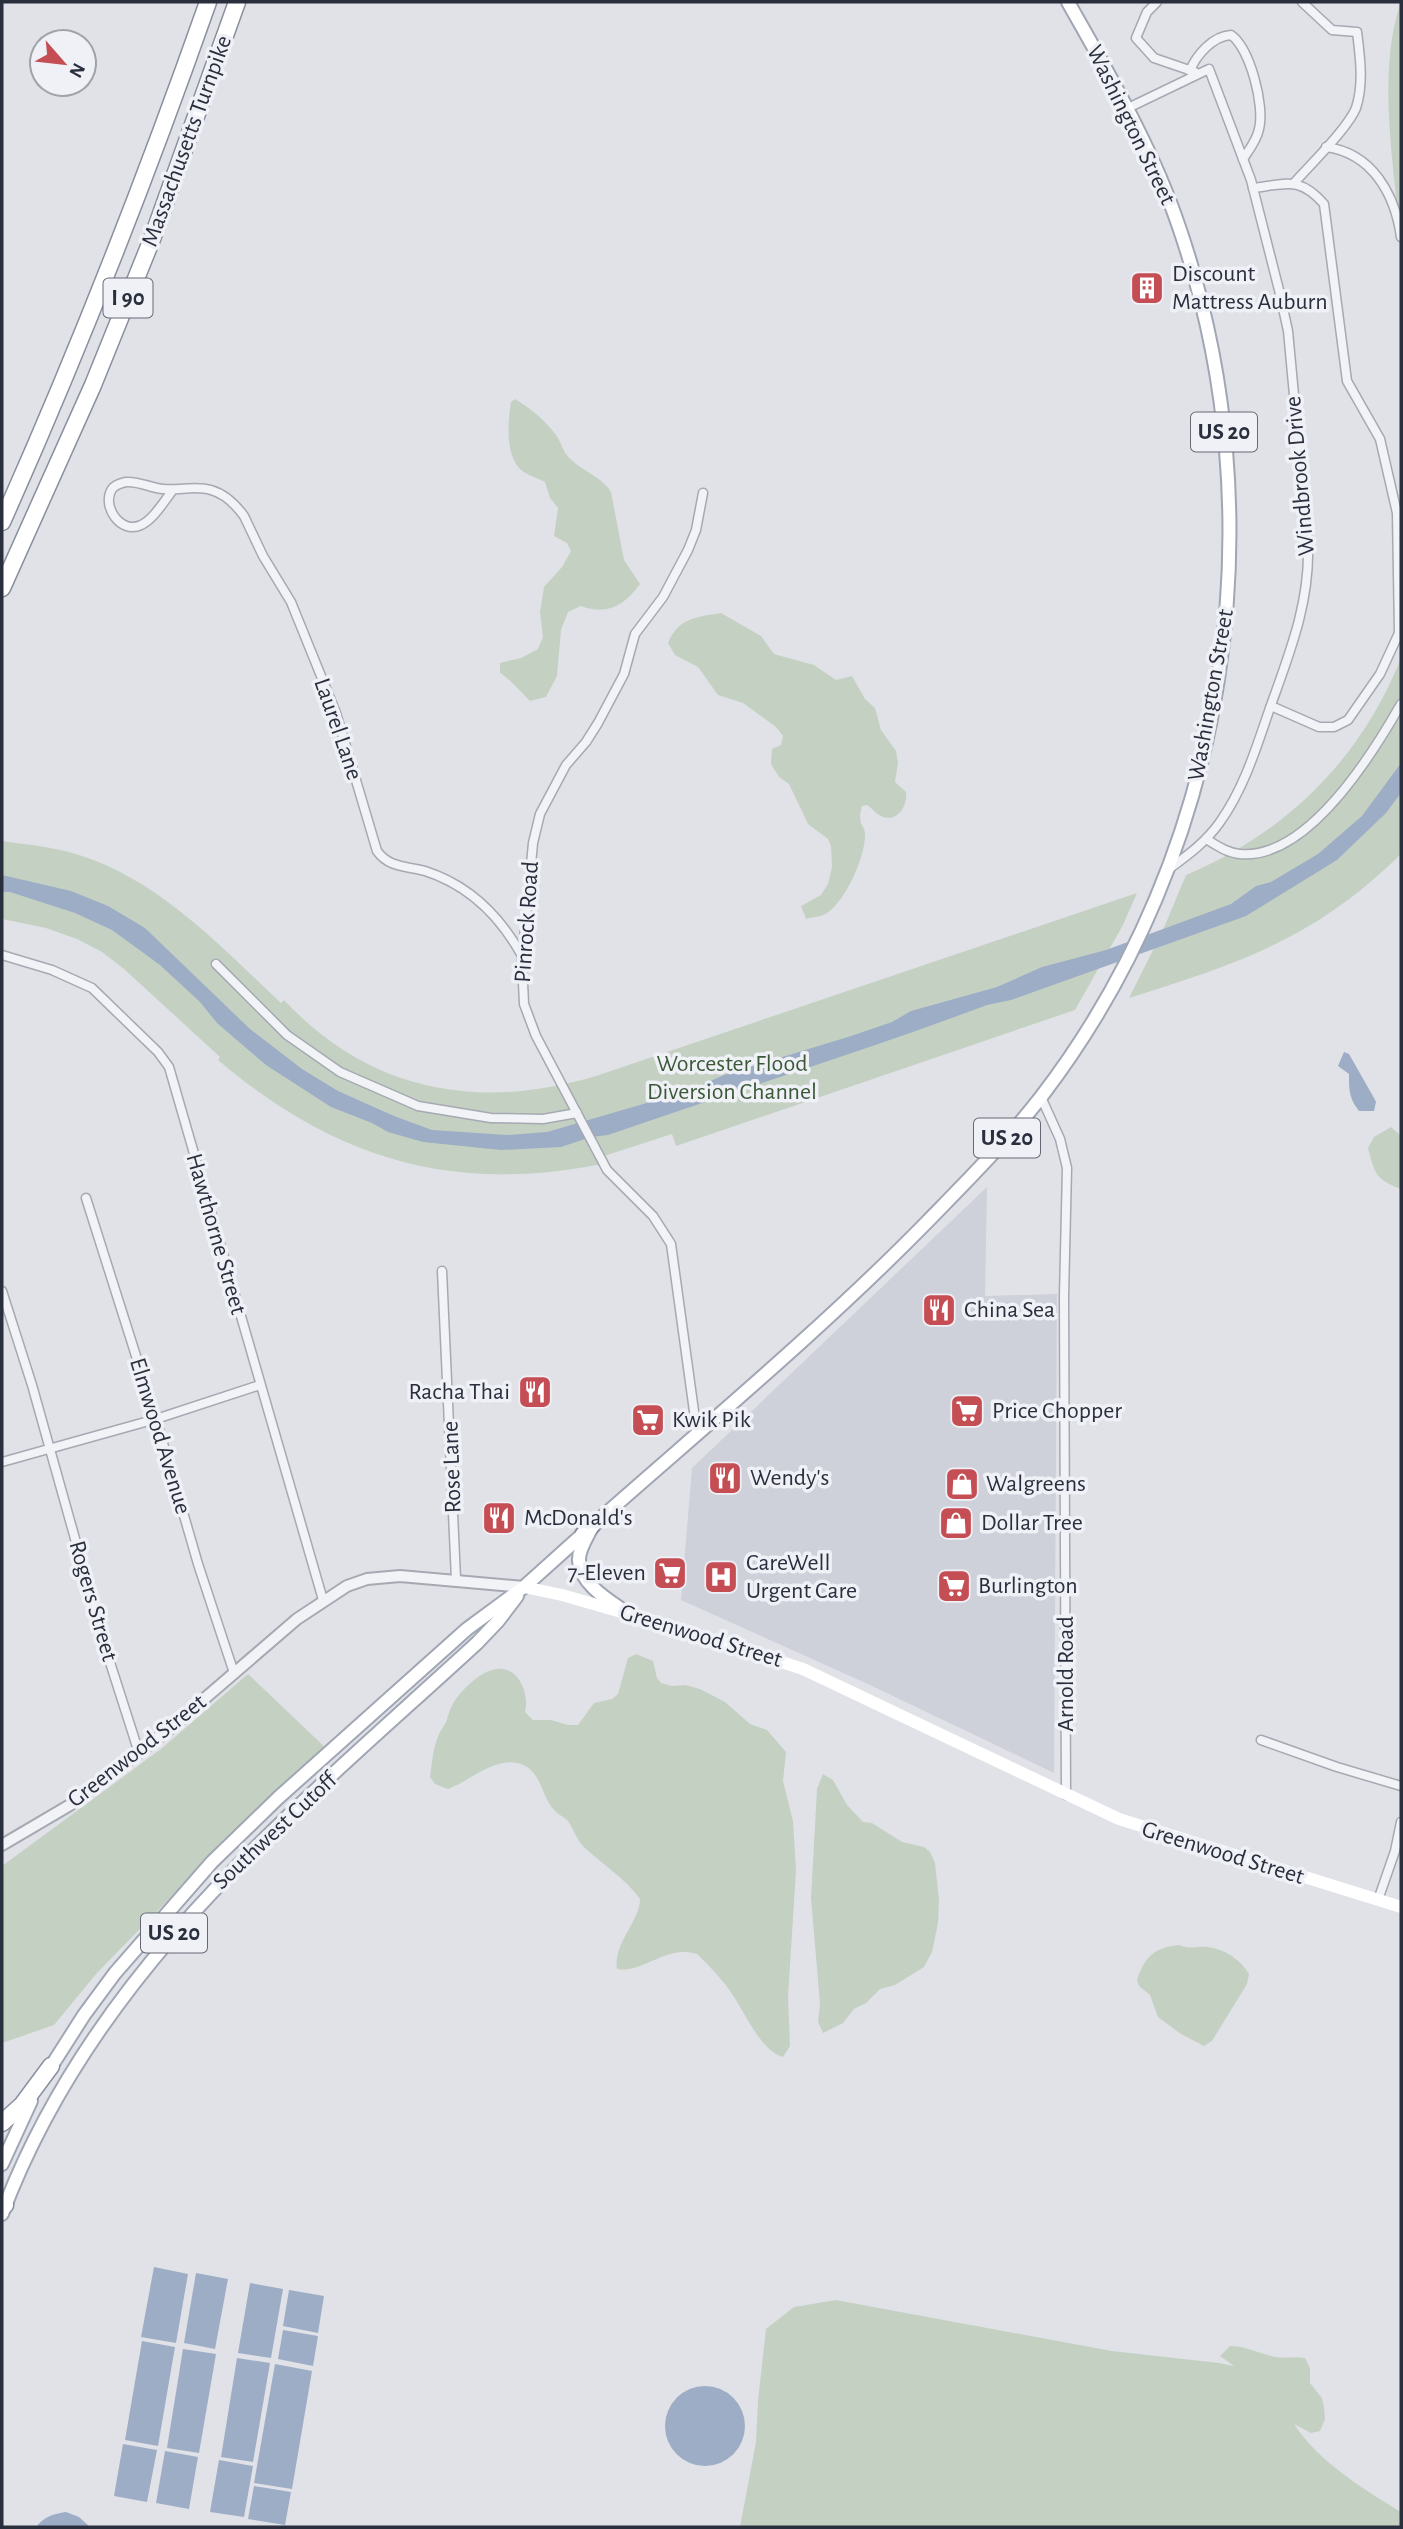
<svg xmlns="http://www.w3.org/2000/svg" width="1403" height="2529" font-family="'Alegreya Sans',sans-serif">
  <rect width="100%" height="100%" fill="#e0e2e8"/>
  <path fill="#ced1da" d="M987 1187 985 1296 1057 1294 1054 1773 870 1685 681 1600 692 1468Z"/>
  <g fill="#c4d1c2">
    <path d="M1401 2V244C1395 170 1376 73 1401 2Z"/>
    <path d="M515 399C531 409 544 419 556 435 560 440 562 448 566 454 578 470 602 476 611 492L624 560 640 584C625 605 607 616 581 606L568 612 561 630 557 676 546 697 530 701C521 692 510 679 500 673V663L521 658 538 649 543 637 540 612 544 587 562 567 571 551 567 543 554 536 558 508 550 498 545 482C538 478 526 475 520 469 505 454 508 421 511 402Z"/>
    <path d="M721 613 761 636 774 654 814 665 836 680 852 676 865 699 875 708 881 730 896 751 898 763 895 782 906 792C908 806 897 824 881 816 876 814 872 808 867 805L862 806C856 828 866 823 865 837 864 859 846 900 827 913 821 917 813 917 806 919L801 906 821 895 828 884 832 867 831 846 828 839 808 824 789 784 779 777 771 764 772 749 781 745 783 736 776 727 743 703 718 695 698 667 675 655 668 643C678 618 697 617 721 613Z"/>
    <path d="M1401 658V854C1316 938 1240 963 1129 998L1163 930 1186 875C1286 833 1361 759 1401 658Z"/>
    <path d="M2 841C23 844 44 846 65 851 153 873 217 943 281 1003L284 1000C370 1092 478 1111 596 1076L1137 893 1123 925 1075 1010 676 1146 672 1134 601 1157 602 1164C452 1194 334 1159 218 1060L220 1057 124 969 102 952 77 939 46 928 2 919Z"/>
    <path d="M1391 1127 1401 1136V1189C1375 1179 1375 1174 1368 1148L1374 1137Z"/>
    <path d="M636 1654 653 1661 657 1678 661 1683 672 1686 686 1685 700 1689 725 1702 750 1724 767 1730 786 1752 783 1781 793 1821 796 1870 788 1997 790 2046 783 2057C762 2052 746 2015 734 1997 725 1982 710 1967 697 1954 666 1944 643 1974 617 1969 613 1943 640 1921 640 1899 626 1879 603 1865 585 1848 577 1841 574 1830 568 1821 564 1817 559 1815 555 1811 540 1796 542 1768 517 1763 494 1758 469 1781 448 1789L435 1784 430 1777C432 1763 433 1747 439 1734 441 1729 445 1725 447 1720 449 1711 452 1704 458 1696 466 1686 480 1673 492 1670 517 1662 530 1693 525 1712L533 1720H551L568 1725H578L594 1703 612 1699 618 1694 628 1658Z"/>
    <path d="M248 1674 329 1751 242 1824 97 1973 54 2025 2 2043V1866L161 1749Z"/>
    <path d="M823 1774 833 1780 847 1805 863 1822 872 1823 902 1842 924 1847 930 1852 935 1863 939 1900 938 1923 932 1952 924 1967 895 1985 880 1989 866 2003 854 2009 843 2023 823 2033 818 2022 820 2004 811 1898 817 1789Z"/>
    <path d="M1179 1945C1192 1950 1195 1946 1207 1947 1225 1949 1240 1959 1249 1974L1247 1984 1212 2041 1204 2046 1181 2034 1158 2017 1150 1995 1139 1986 1137 1980C1145 1957 1153 1948 1179 1945Z"/>
    <path d="M836 2300 1112 2351 1219 2363 1234 2366 1220 2356 1230 2346C1246 2346 1260 2354 1276 2357 1285 2359 1295 2356 1305 2358L1310 2368V2383L1322 2398 1324 2408 1325 2419 1320 2431 1311 2433 1294 2424C1319 2462 1362 2488 1401 2512V2527H740L756 2442 758 2401 766 2329 794 2307Z"/>
  </g>
  <g fill="#9dadc6">
    <path d="M1401 763V793L1386 813 1337 860 1246 916 1011 1000 987 1005C862 1052 734 1091 608 1135L591 1137 561 1147 501 1150 423 1142 388 1132 372 1123 331 1107 266 1065 217 1023 200 1002 160 965 112 930 75 913 10 892H2V875L71 891 108 906 145 928 250 1029 302 1069 338 1091 394 1116 432 1130 507 1135 547 1132 688 1091 724 1075 851 1036 892 1022 911 1011 997 987 1042 967 1106 950 1231 904 1256 886 1271 882 1318 854 1362 816Z"/>
    <path d="M1344 1052 1349 1054 1374 1098 1376 1102 1374 1111H1359C1349 1098 1349 1090 1349 1074L1338 1066Z"/>
    <path d="M154 2267 188 2274 176 2343 141 2337Z"/>
    <path d="M196 2273 228 2279 215 2349 184 2343Z"/>
    <path d="M250 2283 283 2289 271 2358 238 2353Z"/>
    <path d="M289 2290 324 2296 318 2333 283 2326Z"/>
    <path d="M283 2330 318 2336 313 2366 278 2359Z"/>
    <path d="M142 2341 175 2347 158 2446 125 2440Z"/>
    <path d="M183 2349 216 2354 199 2453 167 2448Z"/>
    <path d="M237 2358 270 2363 253 2462 221 2457Z"/>
    <path d="M275 2364 312 2371 292 2489 254 2483Z"/>
    <circle cx="705" cy="2426" r="40"/>
    <path d="M123 2444 157 2450 147 2502 114 2496Z"/>
    <path d="M165 2451 198 2457 189 2509 156 2503Z"/>
    <path d="M219 2460 253 2466 244 2517 210 2512Z"/>
    <path d="M254 2486 291 2492 285 2525 248 2519Z"/>
    <path d="M66 2512 79 2517 90 2527H36C45 2516 53 2514 66 2512Z"/>
  </g>
  <g fill="none" stroke-linecap="round" stroke-linejoin="round">
    <g stroke="#a6a9b2" stroke-width="11">
      <g id="minor">
        <path d="M1157 2 1147 12 1136 38 1154 58 1195 72"/>
        <path d="M1190 71C1196 55 1213 36 1231 35 1250 48 1265 106 1259 129 1257 140 1249 150 1243 159"/>
        <path d="M1128 108 1209 69 1251 180 1279 290 1288 331 1308 544C1310 602 1290 652 1271 705 1257 745 1245 787 1220 822 1206 842 1188 855 1169 869"/>
        <path d="M1326 147C1372 153 1395 194 1401 237"/>
        <path d="M1294 183C1310 165 1348 128 1356 108 1364 84 1360 56 1357 32L1332 30 1302 2"/>
        <path d="M1253 188C1286 184 1300 176 1324 204L1347 381 1380 439 1397 513 1399 633 1380 674 1348 720 1334 727H1319L1271 706"/>
        <path d="M173 490C164 501 154 519 141 525 121 535 101 506 112 489 115 485 121 483 126 482 139 481 151 488 163 489 179 491 195 485 211 490 225 494 236 505 244 516L263 556 291 602 336 713 377 851C389 868 407 866 425 871 469 885 499 915 521 954"/>
        <path d="M1206 839C1216 845 1227 853 1240 854 1307 860 1372 755 1401 704"/>
        <path d="M2 955 52 970 92 988 158 1052 169 1067 323 1600"/>
        <path d="M216 964 287 1035 340 1072 418 1106 491 1118 543 1119 577 1113"/>
        <path d="M1041 1097 1060 1139 1067 1168 1064 1296 1066 1795"/>
        <path d="M86 1198 156 1419 198 1564 234 1673"/>
        <path d="M442 1271 456 1579"/>
        <path d="M2 1291 32 1385 107 1653 139 1753"/>
        <path d="M697 1433 671 1244 653 1216 607 1170 536 1036 524 1004 522 961 533 843 540 814 566 765 586 742 598 723 624 674 635 634 663 597 688 550 696 530 703 493"/>
        <path d="M2 1462 156 1419 260 1385"/>
        <path d="M1261 1740 1337 1767 1401 1786"/>
        <path d="M1378 1900 1395 1851 1401 1822"/>
      </g>
    </g>
    <g stroke="#a6a9b2" stroke-width="14">
      <path id="tertiary" d="M2 1845 70 1805 168 1730 297 1619 347 1586 367 1579 400 1576 524 1587"/>
    </g>
    <g stroke="#a0a6b3" stroke-width="16">
      <g id="primary">
        <path d="M627 1613C610 1601 581 1585 579 1561 578 1549 588 1536 593 1525 705 1426 821 1330 926 1223 966 1182 1006 1142 1041 1097 1229 852 1279 518 1179 227 1152 147 1109 75 1068 2"/>
        <path d="M47 2073 84 2015 115 1973 212 1862 278 1798 467 1629 524 1587 583 1534"/>
        <path d="M2 2164 31 2101"/>
        <path d="M2 2214C94 1969 291 1814 477 1643L498 1621 517 1596"/>
      </g>
    </g>
    <g stroke="#888f9e" stroke-width="18">
      <path id="trunk" d="M583 1534 593 1525"/>
    </g>
    <g stroke="#888f9e" stroke-width="19">
      <g id="motorway">
        <path d="M2 522C78 352 146 178 208 2"/>
        <path d="M2 588 93 385 152 239 237 2"/>
        <path d="M2 2123 22 2105 51 2066"/>
        <path d="M2 2203 5 2205"/>
      </g>
    </g>
    <use href="#minor" stroke="#f2f3f7" stroke-width="8"/>
    <use href="#tertiary" stroke="#f2f3f7" stroke-width="10"/>
    <path stroke="#fff" stroke-width="12" d="M524 1587 562 1595 660 1623 803 1669 1119 1819 1401 1907"/>
    <use href="#primary" stroke="#fff" stroke-width="12"/>
    <use href="#trunk" stroke="#fff" stroke-width="14"/>
    <use href="#motorway" stroke="#fff" stroke-width="16"/>
  </g>
  <defs>
    <g id="building-square" transform="scale(1.75)"><rect x="-9" y="-9" width="18" height="18" rx="4" fill="#c54d54" stroke="#eff1f6"/><path d="M-4-6H4V6H1V3H-1V6H-4ZM-2.5-4.3h1.7v1.8h-1.7ZM.8-4.3h1.7v1.8H.8ZM-2.5-1h1.7V.8h-1.7ZM.8-1h1.7V.8H.8Z" fill="#fff"/></g>
    <g id="restaurant-square" transform="scale(1.75)"><rect x="-9" y="-9" width="18" height="18" rx="4" fill="#c54d54" stroke="#eff1f6"/><path d="M-5-6h1v4h1v-4h1v4h1v-4h1v5L-1.5 .5V6h-2V.5L-5-1ZM5-6V6H3V1.5H1.5Q1.5-4 5-6Z" fill="#fff"/></g>
    <g id="supermarket-square" transform="scale(1.75)"><rect x="-9" y="-9" width="18" height="18" rx="4" fill="#c54d54" stroke="#eff1f6"/><path d="M-6-5.5h2.5l.6 2H6L4.5 2H-2.5L-4.4-4H-6ZM-1.5 3.2a1.3 1.3 0 1 0 .1 0ZM3 3.2a1.3 1.3 0 1 0 .1 0Z" fill="#fff"/></g>
    <g id="shop-square" transform="scale(1.75)"><rect x="-9" y="-9" width="18" height="18" rx="4" fill="#c54d54" stroke="#eff1f6"/><path d="M-5-2.5h2.3a2.7 3.5 0 0 1 5.4 0H5L5.5 6h-11ZM-1.5-2.5h3a1.5 2.3 0 0 0-3 0Z" fill="#fff"/></g>
    <g id="hospital-square" transform="scale(1.75)"><rect x="-9" y="-9" width="18" height="18" rx="4" fill="#c54d54" stroke="#eff1f6"/><path d="M-5-5h3v3.5h4V-5h3V5h-3V1.5h-4V5h-3Z" fill="#fff"/></g>
  </defs>
  <g fill-rule="evenodd">
    <use href="#building-square" x="1147" y="288"/>
    <use href="#restaurant-square" x="939" y="1310"/>
    <use href="#restaurant-square" x="535" y="1392"/>
    <use href="#supermarket-square" x="967" y="1411"/>
    <use href="#supermarket-square" x="648" y="1420"/>
    <use href="#restaurant-square" x="725" y="1478"/>
    <use href="#shop-square" x="962" y="1484"/>
    <use href="#restaurant-square" x="499" y="1518"/>
    <use href="#shop-square" x="956" y="1523"/>
    <use href="#supermarket-square" x="670" y="1573"/>
    <use href="#hospital-square" x="721" y="1577"/>
    <use href="#supermarket-square" x="954" y="1586"/>
  </g>
  <g text-anchor="middle" dominant-baseline="central" stroke-width="7" stroke-linejoin="round" paint-order="stroke">
    <g fill="#eff1f6" stroke="#656975" stroke-width="2">
      <rect x="103.5" y="278.5" width="49" height="39" rx="5"/>
      <rect x="1191" y="412.5" width="66" height="39" rx="5"/>
      <rect x="974" y="1118.5" width="66" height="39" rx="5"/>
      <rect x="141" y="1913.5" width="66" height="39" rx="5"/>
    </g>
    <g font-size="23" font-weight="bold" fill="#2a2f3e">
      <text x="128" y="298">I 90</text>
      <text x="1224" y="432">US 20</text>
      <text x="1007" y="1138">US 20</text>
      <text x="174" y="1933">US 20</text>
    </g>
    <g font-size="24" fill="#2a2f3e" stroke="#eff1f6">
      <text transform="translate(1131 125) rotate(64)">Washington Street</text>
      <text transform="translate(187 141) rotate(-70)">Massachusetts Turnpike</text>
      <text transform="translate(1300 476) rotate(-95)">Windbrook Drive</text>
      <text transform="translate(1211 695) rotate(-80)">Washington Street</text>
      <text transform="translate(338 729) rotate(71)">Laurel Lane</text>
      <text transform="translate(527 922) rotate(-86)">Pinrock Road</text>
      <text transform="translate(216 1234) rotate(74)">Hawthorne Street</text>
      <text transform="translate(160 1436) rotate(73)">Elmwood Avenue</text>
      <text transform="translate(452 1467) rotate(-92)">Rose Lane</text>
      <text transform="translate(93 1601) rotate(74)">Rogers Street</text>
      <text transform="translate(701 1636) rotate(17)">Greenwood Street</text>
      <text transform="translate(1066 1674) rotate(-90)">Arnold Road</text>
      <text transform="translate(137 1751) rotate(-38)">Greenwood Street</text>
      <text transform="translate(275 1831) rotate(-43)">Southwest Cutoff</text>
      <text transform="translate(1223 1853) rotate(17)">Greenwood Street</text>
    </g>
    <g font-size="24" fill="#2a2f3e" stroke="#eff1f6" text-anchor="start">
      <text x="1172" y="274">Discount<tspan x="1172" dy="28">Mattress Auburn</tspan></text>
      <text x="964" y="1310">China Sea</text>
      <text x="510" y="1392" text-anchor="end">Racha Thai</text>
      <text x="992" y="1411">Price Chopper</text>
      <text x="672" y="1420">Kwik Pik</text>
      <text x="750" y="1478">Wendy's</text>
      <text x="986" y="1484">Walgreens</text>
      <text x="524" y="1518">McDonald's</text>
      <text x="981" y="1523">Dollar Tree</text>
      <text x="746" y="1563">CareWell<tspan x="746" dy="28">Urgent Care</tspan></text>
      <text x="646" y="1573" text-anchor="end">7-Eleven</text>
      <text x="978" y="1586">Burlington</text>
    </g>
    <g font-size="24" fill="#3b5938" stroke="#eff1f6">
      <text x="732" y="1064">Worcester Flood<tspan x="732" dy="28">Diversion Channel</tspan></text>
    </g>
  </g>
  <rect width="1403" height="2529" fill="none" stroke="#2a2f3e" stroke-width="7"/>
  <g transform="translate(63 63) rotate(118)"><circle r="33" fill="#eff1f6" stroke="#a0a3ac" stroke-width="2"/>
  <path d="M0-5L12 26L0 18L-12 26Z" fill="#c54d54"/>
  <text y="-10" font-size="19" font-weight="bold" text-anchor="middle" fill="#2a2f3e">N</text>
  </g>
</svg>
